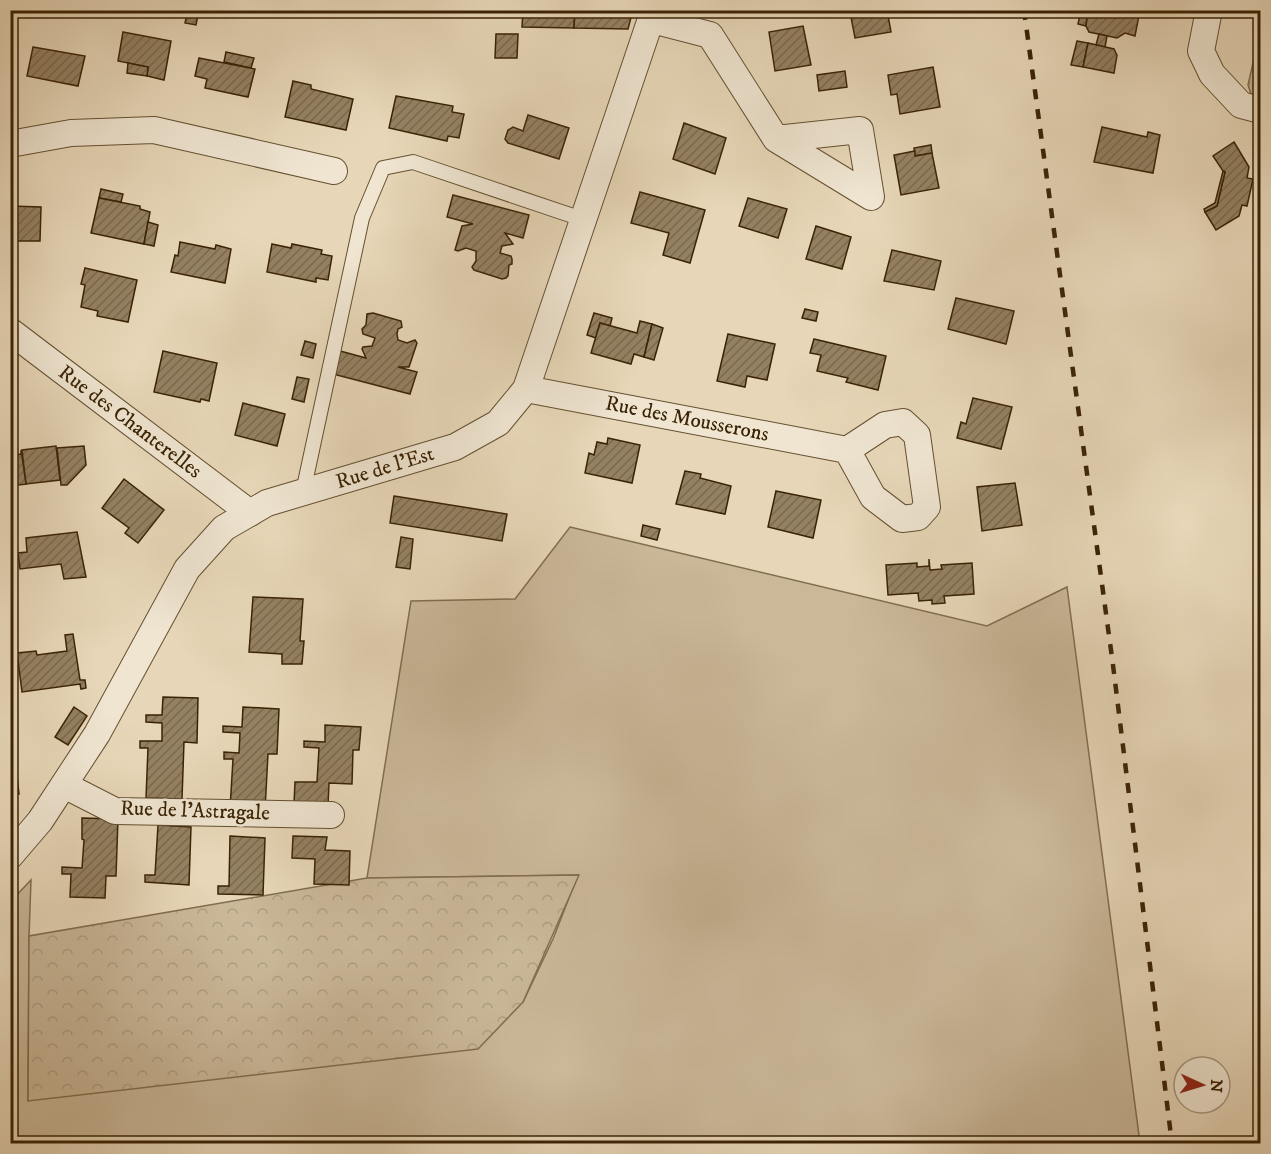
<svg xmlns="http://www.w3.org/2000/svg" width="1271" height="1154" font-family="'IM FELL DW Pica',serif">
  <defs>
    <pattern id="forest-crowns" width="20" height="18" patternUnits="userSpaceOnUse" patternTransform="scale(1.5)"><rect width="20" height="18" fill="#cab899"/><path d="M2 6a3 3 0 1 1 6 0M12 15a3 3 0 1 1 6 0" fill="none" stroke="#ae9e82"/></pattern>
    <pattern id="park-tufts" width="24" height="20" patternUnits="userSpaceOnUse" patternTransform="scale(1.5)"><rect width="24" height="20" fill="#cab899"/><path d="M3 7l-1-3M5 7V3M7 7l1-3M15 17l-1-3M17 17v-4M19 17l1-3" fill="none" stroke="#ae9e82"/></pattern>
    <pattern id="building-hatch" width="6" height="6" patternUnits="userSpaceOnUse" patternTransform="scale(1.5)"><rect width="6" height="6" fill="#948162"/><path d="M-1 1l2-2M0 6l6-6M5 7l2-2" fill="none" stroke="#7a694f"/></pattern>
  </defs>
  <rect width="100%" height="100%" fill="#e7d7b8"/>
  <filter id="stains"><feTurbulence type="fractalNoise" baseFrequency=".00333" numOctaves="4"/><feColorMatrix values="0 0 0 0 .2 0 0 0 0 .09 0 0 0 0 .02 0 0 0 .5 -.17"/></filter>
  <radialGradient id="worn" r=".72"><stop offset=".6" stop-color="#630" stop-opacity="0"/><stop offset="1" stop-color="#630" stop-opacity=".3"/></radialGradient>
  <path fill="#cab899" stroke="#826e4e" stroke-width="1.5" d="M570 527 987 626 1067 587 1140 1143H11L10 902 31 880 29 936 28 1100 523 1002 553 939 578 875 367 878 411 601 515 599Z"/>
  <path fill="url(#forest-crowns)" stroke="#826e4e" stroke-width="1.5" d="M579 875 523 1002 478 1049 28 1101 29 936 367 878Z"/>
  <path fill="url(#park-tufts)" stroke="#826e4e" stroke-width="1.5" d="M1260 32V101L1253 100 1248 85Z"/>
  <g fill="url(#building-hatch)" stroke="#3a2304" stroke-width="1.5">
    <path d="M188 10H199L196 25 185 23Z"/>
    <path d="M523 10H575L574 28 522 27Z"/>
    <path d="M575 10H633L628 29 574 28Z"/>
    <path d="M857 10H887L891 32 855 38 850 12Z"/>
    <path d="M1081 10H1088L1086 26 1078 24Z"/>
    <path d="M1088 10H1140L1135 36 1125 33 1117 38 1089 32 1086 26Z"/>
    <path d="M803 26 811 65 775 71 769 32Z"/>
    <path d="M123 32 171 41 164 80 147 76 148 67 118 61Z"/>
    <path d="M496 34H518L517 58H495Z"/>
    <path d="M1099 34 1107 36 1105 47 1096 45Z"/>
    <path d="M1077 41 1088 43 1083 67 1071 65Z"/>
    <path d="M1088 43 1114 49 1117 55 1114 73 1083 67Z"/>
    <path d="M33 47 85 56 78 86 27 76Z"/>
    <path d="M226 52 254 58 251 68 224 62Z"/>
    <path d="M199 58 255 69 248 97 205 88 207 79 195 76Z"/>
    <path d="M128 63 148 67 147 76 127 73Z"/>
    <path d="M933 67 940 107 900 114 897 94 891 95 888 75Z"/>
    <path d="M845 71 847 87 819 91 817 75Z"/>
    <path d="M293 81 311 85V89L353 99 346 130 285 117Z"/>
    <path d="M396 96 453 106 452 112 464 114 459 138 448 136 447 141 389 128Z"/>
    <path d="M528 115 569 128 559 159 508 143 505 139 508 130 513 127 523 131Z"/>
    <path d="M684 123 726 138 715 174 673 159Z"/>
    <path d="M1102 127 1147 137 1148 132 1160 135 1153 173 1094 162Z"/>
    <path d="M1234 142 1249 167 1247 178 1253 179 1247 206 1242 205 1239 216 1216 230 1205 212 1217 206 1225 172 1223 171 1213 156Z"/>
    <path d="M931 145 932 153 915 156 914 148Z"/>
    <path d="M915 151V156L932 153 939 188 901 195 894 155Z"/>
    <path d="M1223 171 1225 172 1217 206 1205 212 1204 209 1215 203Z"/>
    <path d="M101 189 123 194 121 202 99 198Z"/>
    <path d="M640 192 705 210 690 263 663 255 669 233 631 223Z"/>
    <path d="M453 195 529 215 523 238 505 233 513 244 502 246 500 253 511 256 512 259V264L509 265 508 276 506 278 502 279 474 270 472 267 476 261V251L466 248 458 251 455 250 462 226 473 224 447 217Z"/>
    <path d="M99 198 140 206V209L150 212 144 244 91 233Z"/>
    <path d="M748 198 787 209 778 238 739 226Z"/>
    <path d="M10 206 41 207 40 241H10Z"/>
    <path d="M148 222 158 225 154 246 144 244Z"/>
    <path d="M816 226 851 237 842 269 806 259Z"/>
    <path d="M180 242 215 249 216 245 231 249 225 283 171 272 175 255 178 256Z"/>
    <path d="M272 244 291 248 292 244 322 250 321 254 332 256 328 280 316 278V282L267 272Z"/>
    <path d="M892 250 941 261 934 290 884 281Z"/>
    <path d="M85 268 137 280 128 322 97 316 98 311 81 307 85 285 81 284Z"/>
    <path d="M956 298 1014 311 1006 344 948 329Z"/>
    <path d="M805 309 818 312 816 321 802 318Z"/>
    <path d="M373 313 401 321 402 327 398 329 397 334 398 340 407 343 415 340 417 343 409 367H398L417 372 410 394 333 374 340 351 366 358 362 349 363 347 372 346 375 338 363 334 362 329 366 325 367 314Z"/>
    <path d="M594 313 612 318 610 326 600 323 596 338 587 335Z"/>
    <path d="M640 321 652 324 644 357 634 354 631 364 591 353 600 323 637 333Z"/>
    <path d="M652 324 663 328 654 360 644 357Z"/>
    <path d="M728 334 775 344 767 380 747 376 745 387 717 381Z"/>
    <path d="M814 339 886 356 878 390 846 382 848 378 817 371 821 355 810 353Z"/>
    <path d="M305 341 316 344 313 358 301 355Z"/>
    <path d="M163 351 217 363 209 401 201 399 200 402 154 392Z"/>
    <path d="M297 377 309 379 304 402 292 399Z"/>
    <path d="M973 398 1012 407 1001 449 957 438 961 422 966 424Z"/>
    <path d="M243 403 285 414 277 446 235 435Z"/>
    <path d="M608 438 640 445 632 483 585 473 589 453 594 455 597 442 607 444Z"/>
    <path d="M56 446 60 480 26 484 22 450Z"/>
    <path d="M84 446 86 465 67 485H61L57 448Z"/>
    <path d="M21 450 26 484 10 486V456L21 454Z"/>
    <path d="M685 471 701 474 700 478 731 486 725 514 676 504Z"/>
    <path d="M124 479 164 510 138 543 125 533 129 528 102 508Z"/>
    <path d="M1015 483 1022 525 982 531 977 487Z"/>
    <path d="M776 491 821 500 813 538 768 527Z"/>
    <path d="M394 496 507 514 502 541 390 523Z"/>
    <path d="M643 525 660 529 657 540 641 536Z"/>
    <path d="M77 532 86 577 64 579 61 564 20 569 18 553 27 552 26 538Z"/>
    <path d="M401 537 413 539 410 569 396 567Z"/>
    <path d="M929 559 930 570 942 569 941 565 972 563 974 594 944 596 945 603 932 604V600L919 601 918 593 888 595 886 565 917 563V567L929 566Z"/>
    <path d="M253 597 303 599 300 641H304L302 664H282V654L249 652Z"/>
    <path d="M73 634 80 680H85L86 688 81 689 80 684 22 692 17 653 36 651 37 655 67 651 65 635Z"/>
    <path d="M163 697 198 698 197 743 184 742 182 799 146 798 148 748H140V741H162V723L146 722V715H162Z"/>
    <path d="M74 707 87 716 68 745 55 737Z"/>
    <path d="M243 707 279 709 277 754H268L265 810 230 809 233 759H224V752L239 753 240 733 223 732V726L242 727Z"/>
    <path d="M325 725 361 727 359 750H353L352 784 329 783 328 806 294 804 295 782H317L319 748 304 747V741L325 742Z"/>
    <path d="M10 731H12L19 794 10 795Z"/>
    <path d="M82 818 118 819 116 876H106L105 898 70 897 71 874H62V867L82 868 84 840 82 839Z"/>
    <path d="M158 825 191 827 189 885 145 882V875H155Z"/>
    <path d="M230 836 265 838 263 895 218 894V886H229Z"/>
    <path d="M293 836 327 837 325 850 350 851 349 885 314 884 315 859 292 858Z"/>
    <path d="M1260 872V915L1255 873Z"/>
  </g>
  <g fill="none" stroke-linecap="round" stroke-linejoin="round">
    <g stroke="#655031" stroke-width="16">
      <path id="lane" d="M303 492 362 218 383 168 413 162 585 220"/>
    </g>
    <g stroke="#655031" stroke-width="28">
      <g id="street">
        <path d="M1209 10 1201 51 1212 74 1241 105 1260 110"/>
        <path d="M652 20 710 35 776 139 871 197 860 130 776 139"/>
        <path d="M10 144 71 133 154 130 334 171"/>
        <path d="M10 331 250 513"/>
        <path d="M526 389 847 450 885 425 903 422 917 435 927 507 918 517 902 519 873 497 847 450"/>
        <path d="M64 785 115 811 331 815"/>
        <path d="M10 856 40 821 97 734 187 569 224 528 267 503 455 447 498 423 526 389 654 10"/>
      </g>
    </g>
    <use href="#lane" stroke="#efe5d1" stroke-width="14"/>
    <use href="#street" stroke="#efe5d1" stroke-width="26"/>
    <path stroke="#3a2304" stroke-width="4.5" stroke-dasharray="10 10" stroke-linecap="butt" d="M1024 10 1113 665 1172 1144"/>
  </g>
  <g text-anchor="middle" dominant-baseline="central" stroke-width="5" stroke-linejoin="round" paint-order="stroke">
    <g font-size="21" fill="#3a2304" stroke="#efe5d1">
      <text transform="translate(687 419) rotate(11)">Rue des Mousserons</text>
      <text transform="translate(130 422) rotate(37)">Rue des Chanterelles</text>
      <text transform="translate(385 468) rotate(-17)">Rue de l'Est</text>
      <text transform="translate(195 811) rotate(2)">Rue de l'Astragale</text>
    </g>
  </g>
  <rect width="1271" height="1154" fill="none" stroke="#e7d7b8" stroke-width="36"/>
  <rect x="12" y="12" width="1247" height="1130" fill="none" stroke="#3a2304" stroke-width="3"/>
  <rect x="18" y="18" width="1235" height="1118" fill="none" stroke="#3a2304" stroke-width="1.5"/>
  <g transform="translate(1202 1085) rotate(94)"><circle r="28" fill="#efe5d1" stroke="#a7977f" stroke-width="1.5"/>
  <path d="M0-4.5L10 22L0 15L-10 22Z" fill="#8f2418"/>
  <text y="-9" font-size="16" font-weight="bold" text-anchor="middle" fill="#3a2304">N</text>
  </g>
  <rect width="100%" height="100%" filter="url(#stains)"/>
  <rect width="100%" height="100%" fill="url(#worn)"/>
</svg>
